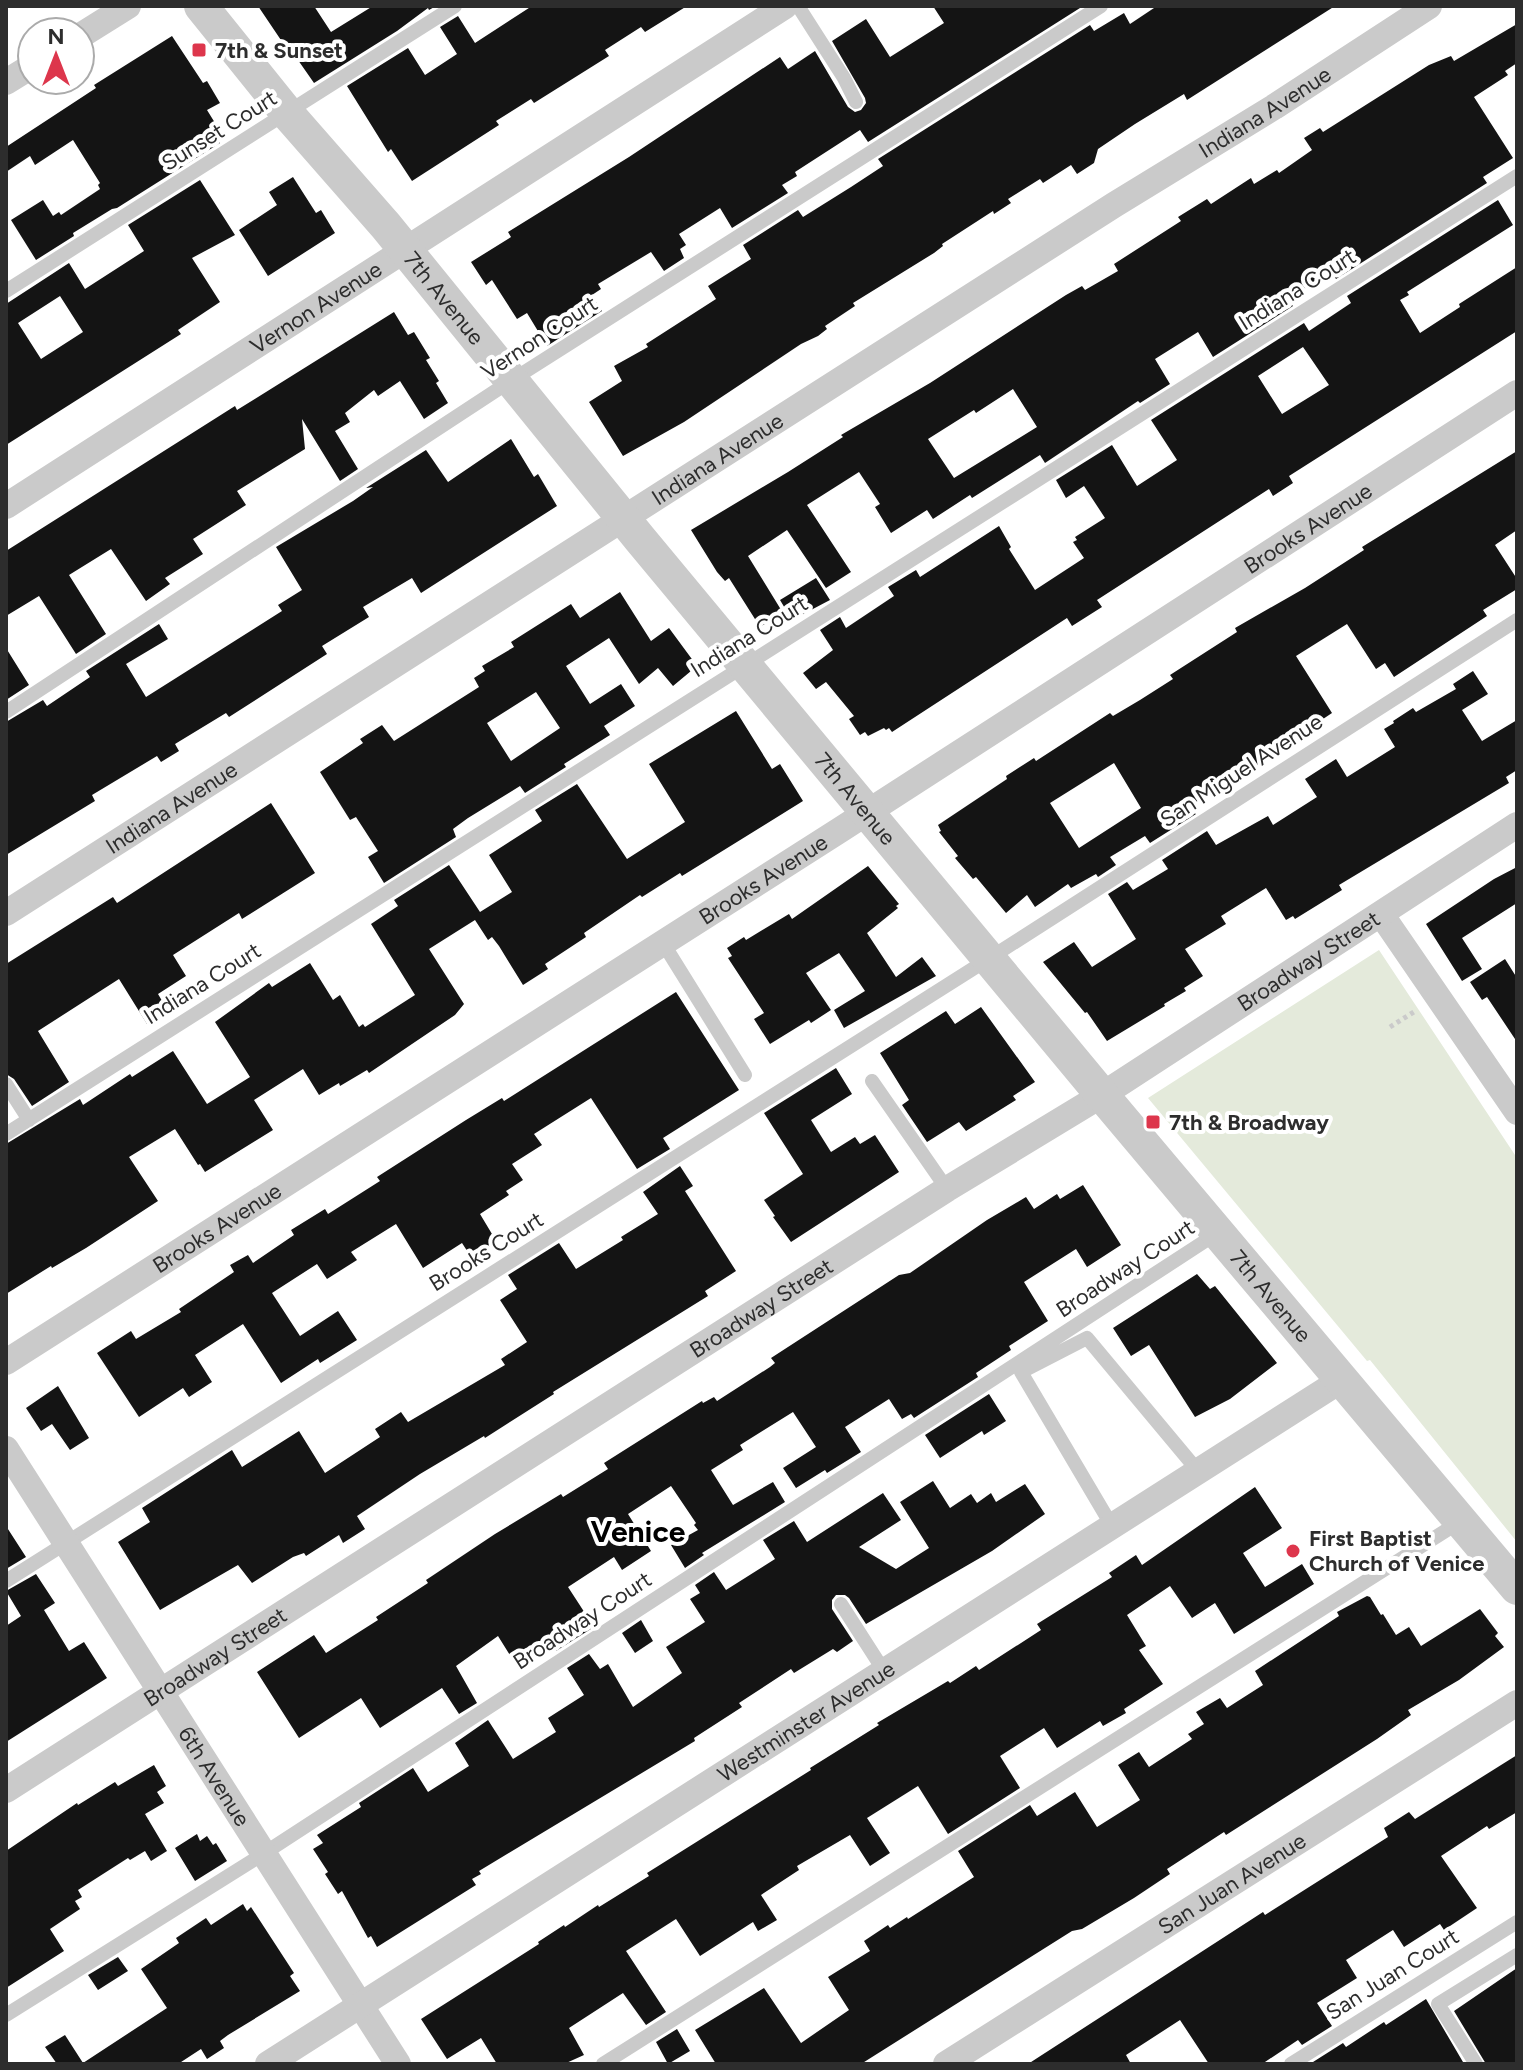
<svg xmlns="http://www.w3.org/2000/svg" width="1523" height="2070" font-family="Figtree,sans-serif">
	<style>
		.green { fill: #e4eadb }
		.building { fill: #141414; fill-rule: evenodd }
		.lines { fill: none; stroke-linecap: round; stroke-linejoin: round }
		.path { stroke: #cacaca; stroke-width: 5; stroke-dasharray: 4 4; stroke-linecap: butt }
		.service { stroke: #cacaca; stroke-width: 14 }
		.minor { stroke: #cacaca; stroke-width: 26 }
		.tertiary { stroke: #cacaca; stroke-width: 34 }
		.poi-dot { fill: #dd364c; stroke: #fff; stroke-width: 3 }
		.labels { text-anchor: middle; stroke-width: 8; stroke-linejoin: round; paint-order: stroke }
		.poi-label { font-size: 22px; font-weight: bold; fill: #2d2d2d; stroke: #fff; text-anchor: start }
		.street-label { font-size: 22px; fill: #2d2d2d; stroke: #fff }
		.district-label { font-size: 30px; font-weight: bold; fill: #000; stroke: #fff }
	</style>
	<rect width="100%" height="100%" fill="#fff"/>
	<!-- green -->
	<path class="green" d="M1379 950 1517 1158V1542L1370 1360 1367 1361 1148 1098Z"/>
	<!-- building -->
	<path class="building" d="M258 6H314L331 32 373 6H436L429 10 428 8 397 31 314 83 291 50 289 52Z
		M532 6H687L645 32 641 27 605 50 609 56 534 103 531 99 496 121 499 125 412 181 391 149 388 152 347 86 408 48 425 75 457 54 440 27 458 16 475 43Z
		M933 6 1080 8 868 142 860 130 795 172 797 176 782 185 788 193 732 228 720 208 679 234 686 245 680 249 684 258 664 271 651 252 598 284 601 289 592 295 602 311 547 346 527 313 517 319 492 280 486 285 471 262 511 237 508 232 629 157 780 57 788 69 815 51 848 107 855 112 861 110 866 103 865 98 832 41 866 19 890 57 944 23Z
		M1157 6H1335L1187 100 1184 94 1135 124 1098 149 1094 163 1077 174 1071 165 1043 183 1040 179 1008 199 1011 203 994 214 993 211 942 244 943 246 934 253 853 303 855 306 825 326 827 329 818 336 801 344 684 422 623 456 589 402 622 381 614 366 648 347 646 344 716 299 708 286 751 259 743 245 798 210 803 217 851 187 883 166 878 159 1090 25 1094 31 1124 13 1130 24Z
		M1517 24V63L1505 71 1508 75 1474 97 1513 158 1483 177 1487 183 1336 279 1331 271 1289 299 1293 306 1213 357 1198 332 1155 359 1170 384 1140 403 1138 401 1045 463 1040 455 972 498 970 495 933 519 927 510 891 533 875 507 880 504 859 472 807 505 851 572 826 588 787 530 748 556 783 613 760 627 729 578 725 581 717 572 691 530 788 472 843 437 841 435 930 383 1066 295 1082 286 1085 290 1118 271 1114 264 1181 221 1178 217 1207 199 1211 204 1251 178 1254 184 1277 170 1279 173 1312 150 1304 138 1320 128 1323 132 1429 65 1451 56 1454 61ZM1013 389 1037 427 954 478 928 439 974 410 976 413Z
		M172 36 203 83 207 81 220 103 207 110 220 131 215 134 220 143 117 208 112 209 73 233 74 236 36 260 11 220 43 200 53 216 59 212 61 215 100 189 98 185 100 183 73 140 35 165 30 156 6 172V147L96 88 94 85Z
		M293 177 316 213 321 210 335 233 268 276 239 230 277 205 269 192Z
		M200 180 235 235 192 258 220 302 178 330 181 334 6 445V304L69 263 85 289 144 251 128 225ZM60 296 83 332 41 359 18 323Z
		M1498 200 1513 225 1407 292 1409 295 1400 300 1420 333 1460 307 1459 304 1517 267V331L1289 476 1293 483 1273 496 1269 489 1097 600 1102 607 1072 626 1067 618 892 732 889 728 886 730 884 728 868 736 865 732 860 735 849 719 854 716 826 682 816 689 803 673 833 650 820 630 840 617 846 628 894 596 888 587 916 570 920 577 999 526 1011 547 1009 549 1035 590 1084 558 1073 542 1077 540 1075 537 1105 518 1084 486 1066 498 1056 480 1112 445 1137 486 1177 460 1151 420 1304 323 1309 331 1351 303 1347 296ZM1303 347 1329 385 1282 414 1258 376Z
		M394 312 408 335 414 332 430 358 426 360 439 381 436 383 448 403 424 419 400 381 378 396 374 390 345 413 350 422 335 431 358 469 340 481 302 419 305 449 237 491 246 505 193 539 203 554 165 578 170 584 146 601 111 549 69 575 106 634 76 654 39 596 6 616V551L235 406 237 410Z
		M511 439 534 477 538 474 557 506 421 593 412 578 363 607 369 617 322 646 327 654 229 717 226 713 175 744 179 751 161 762 157 756 92 795 95 801 6 855V722L43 700 47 706 90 677 86 671 159 624 168 639 126 664 146 697 282 611 278 605 302 590 276 547 353 501 373 487 366 488 426 450 448 482Z
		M1517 451V530L1495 545 1517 579V589L1483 610 1487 616 1394 677 1385 663 1376 669 1347 624 1296 656 1332 713 1296 737 1297 739 1267 760 1191 805 1196 814 1150 843 1145 836 1110 857 1116 865 1098 877 1096 874 1071 888 1068 884 1035 907 1027 895 1006 913 976 877 973 879 955 858 958 856 939 832 941 831 938 825 1007 779 1006 776 1034 758 1036 761 1110 713 1113 716 1140 700 1173 679 1170 675 1237 632 1235 628 1305 588 1364 550 1362 547ZM1114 763 1141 808 1079 848 1050 803Z
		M816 578 830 600 792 620 780 600Z
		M620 592 651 641 669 628 697 666 673 686 658 668 639 684 609 638 566 666 590 704 621 684 635 706 604 726 610 735 564 764 566 767 525 793 520 786 468 818 453 829 456 837 384 883 368 857 378 851 356 817 350 820 320 772 363 743 360 739 382 725 394 741 479 687 474 678 485 671 482 666 514 647 511 642 571 604 580 618ZM536 692 560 728 511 761 487 723Z
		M6 648 29 685 6 700Z
		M1473 671 1488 694 1462 710 1482 741 1517 720V770L1506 777 1509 783 1339 885 1342 890 1295 919 1293 916 1286 920 1266 888 1221 916 1226 924 1185 949 1203 976 1184 988 1186 991 1164 1004 1165 1006 1107 1041 1087 1012 1085 1013 1043 962 1074 942 1092 967 1136 939 1108 894 1127 882 1133 890 1168 869 1162 860 1207 831 1216 845 1268 816 1273 825 1317 797 1305 779 1336 759 1347 777 1395 747 1384 729 1394 723 1393 721 1413 708 1416 712 1456 689 1453 684Z
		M736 711 772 769 780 764 803 801 682 876 680 873 642 897 640 895 584 933 586 937 545 964 548 969 523 985 499 946 492 937 488 940 475 920 429 949 464 1004 455 1015 369 1073 367 1070 340 1086 339 1083 319 1095 303 1069 254 1100 273 1130 205 1172 200 1164 198 1165 175 1129 129 1157 158 1201 86 1248 52 1268 51 1266 6 1294V1144L80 1099 83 1105 130 1074 132 1077 173 1051 207 1104 250 1077 215 1022 269 983 272 987 310 963 333 1000 340 995 359 1027 363 1024 365 1027 415 995 371 924 398 906 394 900 449 865 480 912 512 892 489 855 542 821 535 810 577 784 627 859 685 822 649 764Z
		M271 803 315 873 242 919 239 913 173 955 186 976 158 994 168 1011 147 1024 119 979 38 1031 69 1082 32 1106 14 1079 6 1074V964L113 897 117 903Z
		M868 866 899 904 896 906 898 908 867 933 896 977 922 957 936 976 844 1028 834 1010 865 991 839 953 806 973 831 1010 811 1023 809 1020 770 1044 754 1019 764 1013 728 958 732 956 727 948 744 937 746 940 789 914 792 919Z
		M1517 867V903L1462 938 1482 969 1462 981 1426 924 1494 879Z
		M1505 959 1517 978V1042L1487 997 1482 1000 1470 982Z
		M676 992 739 1090 663 1138 670 1149 637 1169 591 1098 534 1134 542 1145 512 1164 523 1180 506 1191 509 1195 480 1214 498 1244 473 1260 462 1243 423 1268 396 1224 351 1252 357 1260 327 1279 317 1264 272 1293 300 1336 338 1311 357 1340 320 1363 318 1359 281 1383 243 1324 195 1355 212 1382 189 1397 183 1388 139 1417 97 1353 131 1331 136 1339 181 1312 179 1309 234 1272 230 1265 248 1255 253 1263 294 1235 291 1230 325 1209 328 1214 380 1181 377 1177 466 1120 502 1098 504 1101Z
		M981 1007 1035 1082 1013 1096 1016 1100 966 1131 959 1122 927 1142 902 1105 909 1100 880 1053 946 1011 955 1024Z
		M836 1068 852 1094 811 1120 831 1152 855 1137 860 1144 875 1135 899 1172 791 1242 773 1217 775 1216 764 1200 803 1174 764 1113Z
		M680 1166 693 1186 685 1191 736 1271 705 1291 708 1296 553 1392 554 1394 485 1438 484 1436 420 1474 357 1516 365 1529 343 1543 339 1535 306 1556 304 1553 293 1557 252 1583 238 1565 160 1610 118 1542 150 1522 142 1508 232 1450 242 1467 299 1431 325 1473 380 1437 375 1429 401 1412 408 1422 505 1365 501 1359 527 1342 500 1300 517 1289 508 1275 559 1243 576 1269 623 1240 621 1237 658 1214 643 1192Z
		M1083 1185 1121 1245 1087 1267 1076 1249 1024 1282 1048 1321 1009 1346 1011 1350 976 1373 978 1377 914 1418 911 1414 902 1419 889 1399 845 1427 861 1452 827 1473 825 1470 796 1488 783 1468 816 1447 793 1412 740 1445 743 1450 711 1470 733 1505 773 1482 785 1502 702 1553 704 1555 685 1568 671 1545 698 1530 694 1525 696 1523 671 1486 628 1514 651 1551 622 1570 614 1557 568 1587 594 1627 556 1651 551 1643 516 1665 498 1636 456 1666 477 1703 459 1714 442 1688 380 1728 361 1698 299 1738 257 1672 314 1635 326 1653 378 1620 376 1617 428 1583 426 1580 495 1534 561 1494 563 1497 608 1469 604 1463 702 1401 703 1403 714 1397 717 1401 770 1367 775 1363 771 1358 899 1275 910 1273 987 1220 1026 1197 1034 1209 1057 1194 1060 1199Z
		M1197 1274 1210 1289 1215 1286 1277 1363 1230 1399 1195 1417 1149 1345 1131 1356 1113 1328Z
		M58 1386 89 1438 70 1450 52 1424 41 1431 26 1408Z
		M989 1394 1006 1421 984 1435 982 1431 940 1458 925 1435Z
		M933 1481 950 1508 971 1494 977 1503 991 1493 996 1502 1025 1484 1045 1514 992 1551 866 1624 849 1598 845 1595H836L832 1600V1609L853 1641 837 1652 833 1649 794 1673 791 1669 739 1703 742 1707 694 1738 695 1741 479 1871 481 1874 472 1879 476 1885 377 1947 371 1936 368 1938 342 1891 338 1894 325 1874 328 1872 313 1849 323 1843 317 1835 361 1807 359 1803 413 1768 428 1792 469 1766 455 1743 488 1720 513 1759 556 1732 548 1718 584 1695 567 1668 589 1654 600 1669 608 1664 633 1707 682 1673 666 1647 705 1622 690 1599 700 1593 695 1585 714 1572 726 1590 775 1559 763 1540 794 1521 807 1542 883 1493 901 1520 859 1547 896 1569 929 1548 900 1502Z
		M1255 1487 1282 1528 1243 1553 1265 1587 1302 1564 1314 1584 1234 1634 1215 1603 1192 1618 1170 1586 1127 1615 1146 1646 1139 1650 1163 1684 1124 1709 1126 1713 1103 1726 1100 1721 1057 1748 1044 1728 1000 1756 1020 1788 948 1834 918 1786 867 1818 890 1853 870 1866 850 1835 797 1866 799 1870 761 1895 777 1920 758 1931 753 1922 700 1956 676 1919 626 1951 666 2012 646 2025 623 1993 569 2028 584 2055 564 2064H497L481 2038 447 2059 421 2019 539 1944 538 1942 564 1925 565 1927 598 1905 599 1907 649 1876 647 1873 811 1770 810 1768 879 1725 877 1723 948 1681 950 1683 976 1666 979 1670 1041 1630 1037 1624 1112 1577 1109 1573 1136 1555 1142 1565Z
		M6 1526 26 1557 6 1569Z
		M36 1574 55 1603 44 1610 69 1651 84 1642 107 1678 6 1742V1626L21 1616 6 1591Z
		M1367 1596 1370 1597 1381 1615 1383 1614 1396 1635 1409 1627 1421 1646 1480 1609 1498 1633 1495 1636 1504 1647 1459 1680 1408 1710 1411 1715 1377 1739 1226 1835 1224 1832 1167 1869 1170 1874 1134 1898 1082 1929 1072 1931 861 2064H716L695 2030 764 1988 801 2043 849 2010 828 1977 870 1951 864 1941 888 1925 890 1928 907 1917 908 1919 974 1877 958 1851 1030 1805 1037 1816 1075 1792 1097 1827 1140 1800 1118 1765 1139 1752 1149 1767 1192 1739 1188 1734 1204 1724 1196 1712 1220 1698 1227 1708 1263 1685 1255 1671 1339 1616 1337 1612Z
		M641 1620 653 1641 635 1653 622 1633Z
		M1517 1755V1812L1489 1829 1487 1826 1441 1856 1477 1908 1444 1930 1440 1924 1404 1947 1393 1930 1346 1960 1357 1978 1317 2003 1332 2026 1302 2045 1298 2040 1262 2064H1209L1180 2020 1126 2055 1131 2064H1028L1263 1912 1265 1915 1388 1837 1384 1828 1409 1812 1415 1819Z
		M154 1765 166 1786 157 1792 164 1803 145 1814 167 1851 151 1861 145 1851 130 1860 128 1858 78 1890 82 1897 75 1901 80 1909 50 1929 64 1951 6 1988V1851L77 1803 78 1805 115 1782 118 1786Z
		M197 1834 200 1841 207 1836 213 1845 216 1843 227 1861 195 1881 175 1848Z
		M243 1904 247 1911 251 1907 294 1973 290 1976 300 1991 228 2035 220 2041 224 2048 207 2059 201 2049 178 2064H57L45 2047 65 2035 83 2063 167 2008 141 1969 179 1943 176 1938 206 1918 211 1925Z
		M118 1957 128 1971 98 1990 88 1975Z
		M1517 1968V2064H1486L1454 2011Z
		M1426 1999 1463 2062 1459 2064H1315L1313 2062 1343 2043 1346 2047 1384 2022 1386 2025Z
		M677 2029 690 2051 668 2064 656 2042Z"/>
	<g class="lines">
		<!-- path -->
		<path class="path" d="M1390 1027 1417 1010"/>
		<!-- service -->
		<path class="service" d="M798 6 844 78 856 102
			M6 291 455 6
			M6 712 512 380 1101 6
			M663 943 745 1075
			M872 1081 947 1189
			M6 1084 29 1120
			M6 1134 1517 176
			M1112 1526 1021 1372 1087 1338 1198 1471
			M6 1581 990 958 1517 620
			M841 1604 884 1671
			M6 2015 263 1854 1219 1232
			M603 2064 1461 1521
			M1291 2064 1517 1922
			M1476 2064 1438 2004 1517 1955"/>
		<!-- minor -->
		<g class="minor">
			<path d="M80 36 128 6"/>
			<path d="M6 82 32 66"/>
			<path id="s1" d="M6 506 785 6"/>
			<path id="s2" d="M6 913 1114 205 1274 107 1429 6"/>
			<path d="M1381 914 1517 1112"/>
			<path id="s3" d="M6 1362 840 830 1517 393"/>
			<path id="s4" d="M6 1449 398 2064"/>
			<path id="s5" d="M6 1790 947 1189 1102 1095 1517 825"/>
			<path id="s6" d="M268 2064 1343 1379"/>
			<path id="s7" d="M946 2064 1517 1703"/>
		</g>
		<!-- tertiary -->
		<path class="tertiary" id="s8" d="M201 6 287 113 386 226 640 539 1102 1095 1517 1588"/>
	</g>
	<!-- markers -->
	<g class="poi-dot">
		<rect x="191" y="42" width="16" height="16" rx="4"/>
		<rect x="1145" y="1114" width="16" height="16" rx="4"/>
		<circle cx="1293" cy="1551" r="8"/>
	</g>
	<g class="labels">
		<!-- poi labels -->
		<g class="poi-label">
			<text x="215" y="58">7th &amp; Sunset</text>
			<text x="1169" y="1130">7th &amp; Broadway</text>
			<text x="1309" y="1546">First Baptist<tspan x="1309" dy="25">Church of Venice</tspan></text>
		</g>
		<!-- street labels -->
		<g class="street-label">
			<text dy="8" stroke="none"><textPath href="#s2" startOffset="1492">Indiana Avenue</textPath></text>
			<text transform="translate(219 130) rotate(-32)" y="8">Sunset Court</text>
			<text transform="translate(1297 289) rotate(-32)" y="8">Indiana Court</text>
			<text dy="8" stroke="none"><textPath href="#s8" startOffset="380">7th Avenue</textPath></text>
			<text dy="8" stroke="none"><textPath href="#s1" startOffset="368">Vernon Avenue</textPath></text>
			<text transform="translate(539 337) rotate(-33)" y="8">Vernon Court</text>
			<text dy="8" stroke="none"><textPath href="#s2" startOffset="844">Indiana Avenue</textPath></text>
			<text dy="8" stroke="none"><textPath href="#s3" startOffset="1546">Brooks Avenue</textPath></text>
			<text transform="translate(749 636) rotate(-32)" y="8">Indiana Court</text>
			<text transform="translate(1241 770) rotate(-33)" y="8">San Miguel Avenue</text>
			<text dy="8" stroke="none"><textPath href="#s8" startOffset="1028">7th Avenue</textPath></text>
			<text dy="8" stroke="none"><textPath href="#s2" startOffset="196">Indiana Avenue</textPath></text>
			<text dy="8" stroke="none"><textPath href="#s3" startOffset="898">Brooks Avenue</textPath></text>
			<text dy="8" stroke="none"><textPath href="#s5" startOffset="1544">Broadway Street</textPath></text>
			<text transform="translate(202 983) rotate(-32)" y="8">Indiana Court</text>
			<text dy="8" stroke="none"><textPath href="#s3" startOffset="250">Brooks Avenue</textPath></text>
			<text transform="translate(486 1251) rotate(-32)" y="8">Brooks Court</text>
			<text transform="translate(1125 1268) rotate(-33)" y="8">Broadway Court</text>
			<text dy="8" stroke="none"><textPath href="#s8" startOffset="1676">7th Avenue</textPath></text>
			<text dy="8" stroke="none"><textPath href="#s5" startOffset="896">Broadway Street</textPath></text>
			<text transform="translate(582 1620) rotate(-33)" y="8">Broadway Court</text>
			<text dy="8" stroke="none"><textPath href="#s5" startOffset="248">Broadway Street</textPath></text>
			<text dy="8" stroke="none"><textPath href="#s6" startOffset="638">Westminster Avenue</textPath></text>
			<text dy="8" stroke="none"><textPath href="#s4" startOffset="388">6th Avenue</textPath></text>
			<text dy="8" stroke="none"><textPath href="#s7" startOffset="338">San Juan Avenue</textPath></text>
			<text transform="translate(1392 1974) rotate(-32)" y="8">San Juan Court</text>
		</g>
		<!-- district labels -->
		<g class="district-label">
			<text x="638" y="1542">Venice</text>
		</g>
	</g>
	<!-- border -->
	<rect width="1523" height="2070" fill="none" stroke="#2d2d2d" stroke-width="16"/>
	<!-- north arrow -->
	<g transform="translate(56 56)"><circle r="38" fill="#ffffff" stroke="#ababab" stroke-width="2"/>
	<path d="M0-6L14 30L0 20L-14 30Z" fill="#dd364c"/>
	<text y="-12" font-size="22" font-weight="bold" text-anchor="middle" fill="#2d2d2d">N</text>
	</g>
</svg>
